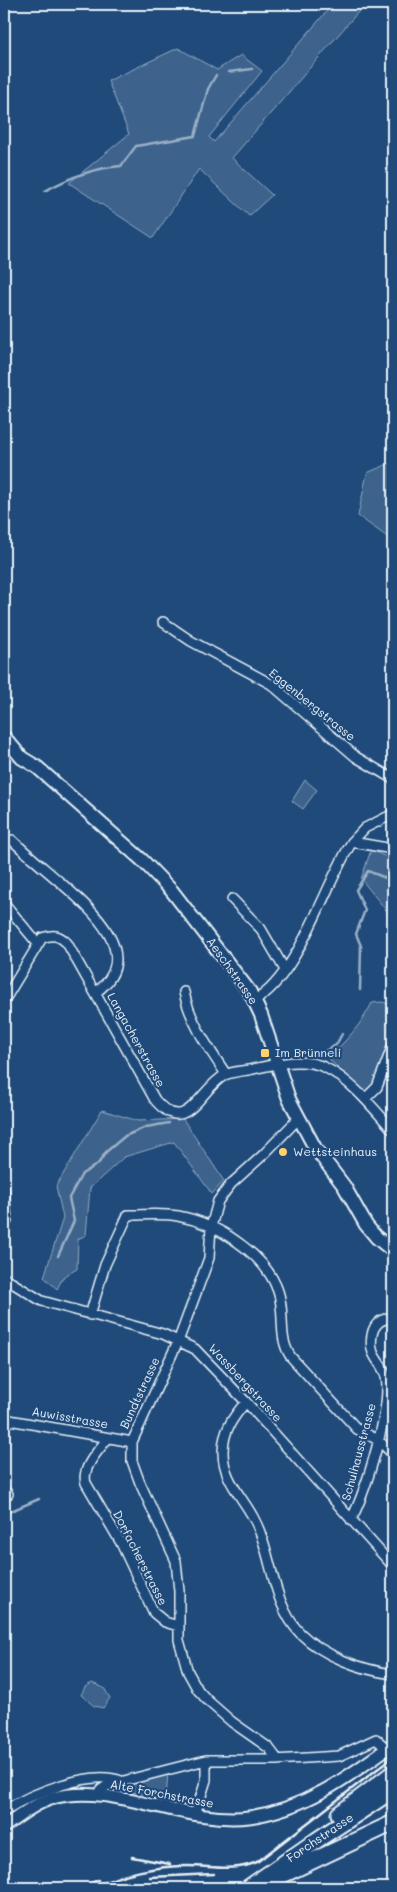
<svg xmlns="http://www.w3.org/2000/svg" width="397" height="1892" font-family="Mali,sans-serif">
	<style>
		.green { fill: #3c628c; stroke: #92aac2 }
		.lines { fill: none; stroke-linecap: round; stroke-linejoin: round }
		.stream { stroke: #9ab0c7; stroke-width: 2.5 }
		.minor-casing { stroke: #e8f1f8; stroke-width: 12 }
		.tertiary-casing { stroke: #e8f1f8; stroke-width: 15 }
		.secondary-casing { stroke: #e8f1f8; stroke-width: 16 }
		.trunk-casing { stroke: #e8f1f8; stroke-width: 19 }
		.minor { stroke: #1f4a7a; stroke-width: 9 }
		.tertiary { stroke: #1f4a7a; stroke-width: 11 }
		.secondary { stroke: #1f4a7a; stroke-width: 12 }
		.trunk { stroke: #1f4a7a; stroke-width: 15 }
		.rail { stroke: #e8f1f8; stroke-width: 2.5 }
		.poi-dot { fill: #ffd166; stroke: #1f4a7a; stroke-width: 2 }
		.labels { text-anchor: middle; stroke-width: 4.5; stroke-linejoin: round; paint-order: stroke }
		.street-label { font-size: 12px; fill: #e8f1f8; stroke: #1f4a7a }
		.poi-label { font-size: 12px; fill: #e8f1f8; stroke: #1f4a7a; text-anchor: start }
	</style>
	<rect width="100%" height="100%" fill="#1f4a7a"/>
	<filter id="ink" filterUnits="userSpaceOnUse"><feTurbulence type="fractalNoise" baseFrequency=".02" numOctaves="2"/><feDisplacementMap in="SourceGraphic" scale="10" xChannelSelector="R" yChannelSelector="G"/><feConvolveMatrix kernelMatrix="1 2 1 2 8 2 1 2 1" color-interpolation-filters="sRGB"/></filter>
	<g filter="url(#ink)">
		<!-- green -->
		<path class="green" d="M333 4H365L232 158 272 195 249 216 199 169 153 238 69 183 129 134 108 81 178 48 217 70 241 55 262 71 209 137 214 142Z
			M393 462V541L358 516 367 473Z
			M305 780 317 790 303 809 292 801Z
			M371 850 393 860V919L361 879Z
			M382 1002 393 1005 392 1044 377 1084 365 1095 328 1058C346 1041 361 1025 372 1003Z
			M102 1110 138 1121 183 1119 224 1181 212 1194 174 1142 124 1157 90 1188 86 1235 78 1239 77 1269 64 1276 57 1289 44 1277 63 1218 56 1186Z
			M92 1683 104 1688 110 1698 103 1708 94 1706 81 1695 85 1687Z
			M168 1773 166 1798 125 1791V1784Z"/>
		<g class="lines">
			<!-- stream -->
			<path class="stream" d="M229 72 252 69
				M45 191C68 178 94 168 121 166L136 146 195 136 208 89 216 75
				M360 990 361 946 356 934 365 910 356 890 368 871 393 881
				M323 1052 336 1045 342 1034
				M58 1256 74 1221 69 1198 82 1174 98 1164 106 1152 125 1136 146 1127 169 1123
				M4 1514 39 1499"/>
			<!-- minor casing -->
			<g class="minor-casing">
				<path id="minor" d="M163 622 191 641 271 684 356 757 393 779
					M12 840C28 855 45 869 61 883 91 909 146 956 95 993
					M352 842 393 849
					M232 899 261 929 285 970
					M4 903 38 944
					M184 992C190 1022 209 1049 226 1074
					M255 1000C298 977 325 884 352 842L365 828 393 814
					M4 1001 42 938C53 934 59 935 67 943L155 1100C187 1138 199 1089 225 1075 231 1072 241 1071 248 1070 272 1065 302 1056 326 1068 352 1081 374 1109 393 1130
					M365 1099 377 1087 393 1045
					M4 1146V1164
					M4 1188 7 1221
					M4 1278 42 1301 163 1334 195 1349 246 1402 393 1566
					M90 1315 105 1265 128 1215C144 1215 162 1213 178 1216 216 1223 265 1253 278 1291 286 1314 277 1337 291 1357L357 1429 378 1440 393 1454
					M246 1402C233 1417 223 1431 223 1452 223 1479 241 1495 253 1517 273 1553 271 1603 300 1633 323 1656 362 1670 393 1674
					M4 1419 132 1442
					M108 1438C99 1450 81 1468 86 1483L121 1543 154 1613 165 1622 178 1626
					M4 1490 8 1494
					M351 1520C366 1491 392 1407 386 1377 382 1360 368 1358 372 1335 374 1323 382 1318 393 1318
					M278 1760 269 1748 232 1722 208 1701 198 1690 188 1672 179 1640V1591L176 1561 140 1483 132 1461V1442L179 1339 209 1258 211 1227 218 1201 231 1184 263 1155 299 1118
					M103 1796 101 1790 108 1785 206 1760H274L339 1756 376 1739 387 1749
					M4 1811C30 1794 91 1769 121 1781
					M195 1815 206 1780V1760"/>
			</g>
			<!-- tertiary casing -->
			<g class="tertiary-casing">
				<path id="tertiary" d="M4 1827C20 1815 37 1802 57 1797 113 1783 187 1825 249 1817 306 1809 348 1777 393 1744"/>
			</g>
			<!-- secondary casing -->
			<g class="secondary-casing">
				<path id="secondary" d="M4 737 22 758 37 767 73 799 142 860 172 891 250 992 261 1015 289 1099 315 1148 344 1186 366 1225 376 1237 393 1251"/>
			</g>
			<!-- trunk casing -->
			<g class="trunk-casing">
				<path id="trunk" d="M339 1814 393 1773
					M272 1880 393 1823
					M248 1888 317 1840 393 1790"/>
			</g>
			<!-- minor -->
			<use href="#minor" class="minor"/>
			<!-- tertiary -->
			<use href="#tertiary" class="tertiary"/>
			<!-- secondary -->
			<use href="#secondary" class="secondary"/>
			<!-- trunk -->
			<use href="#trunk" class="trunk"/>
			<!-- rail -->
			<path class="rail" d="M132 1857 170 1864
				M150 1877 214 1874
				M81 1888 98 1880
				M93 1888C120 1873 158 1866 188 1866 212 1866 234 1872 257 1862L393 1757"/>
		</g>
	</g>
	<!-- markers -->
	<g class="poi-dot">
		<rect x="260" y="1048" width="10" height="10" rx="2.5"/>
		<circle cx="283" cy="1152" r="5"/>
	</g>
	<g class="labels">
		<!-- street labels -->
		<g class="street-label">
			<text transform="translate(312 705) rotate(39)" y="4">Eggenbergstrasse</text>
			<text transform="translate(232 971) rotate(55)" y="4">Aeschstrasse</text>
			<text transform="translate(136 1040) rotate(61)" y="4">Langacherstrasse</text>
			<text transform="translate(245 1383) rotate(47)" y="4">Wassbergstrasse</text>
			<text transform="translate(140 1393) rotate(-65)" y="4">Bundtstrasse</text>
			<text transform="translate(70 1418) rotate(10)" y="4">Auwisstrasse</text>
			<text transform="translate(359 1452) rotate(-75)" y="4">Schulhausstrasse</text>
			<text transform="translate(140 1558) rotate(63)" y="4">Dorfacherstrasse</text>
			<text transform="translate(162 1794) rotate(11)" y="4">Alte Forchstrasse</text>
			<text transform="translate(320 1838) rotate(-34)" y="4">Forchstrasse</text>
		</g>
		<!-- poi labels -->
		<g class="poi-label">
			<text x="275" y="1057">Im Brünneli</text>
			<text x="293" y="1156">Wettsteinhaus</text>
		</g>
	</g>
	<!-- margin -->
	<rect width="397" height="1892" fill="none" stroke="#1f4a7a" stroke-width="20"/>
	<rect x="10" y="10" width="377" height="1872" fill="none" stroke="#e8f1f8" stroke-width="2" filter="url(#ink)"/>
</svg>
